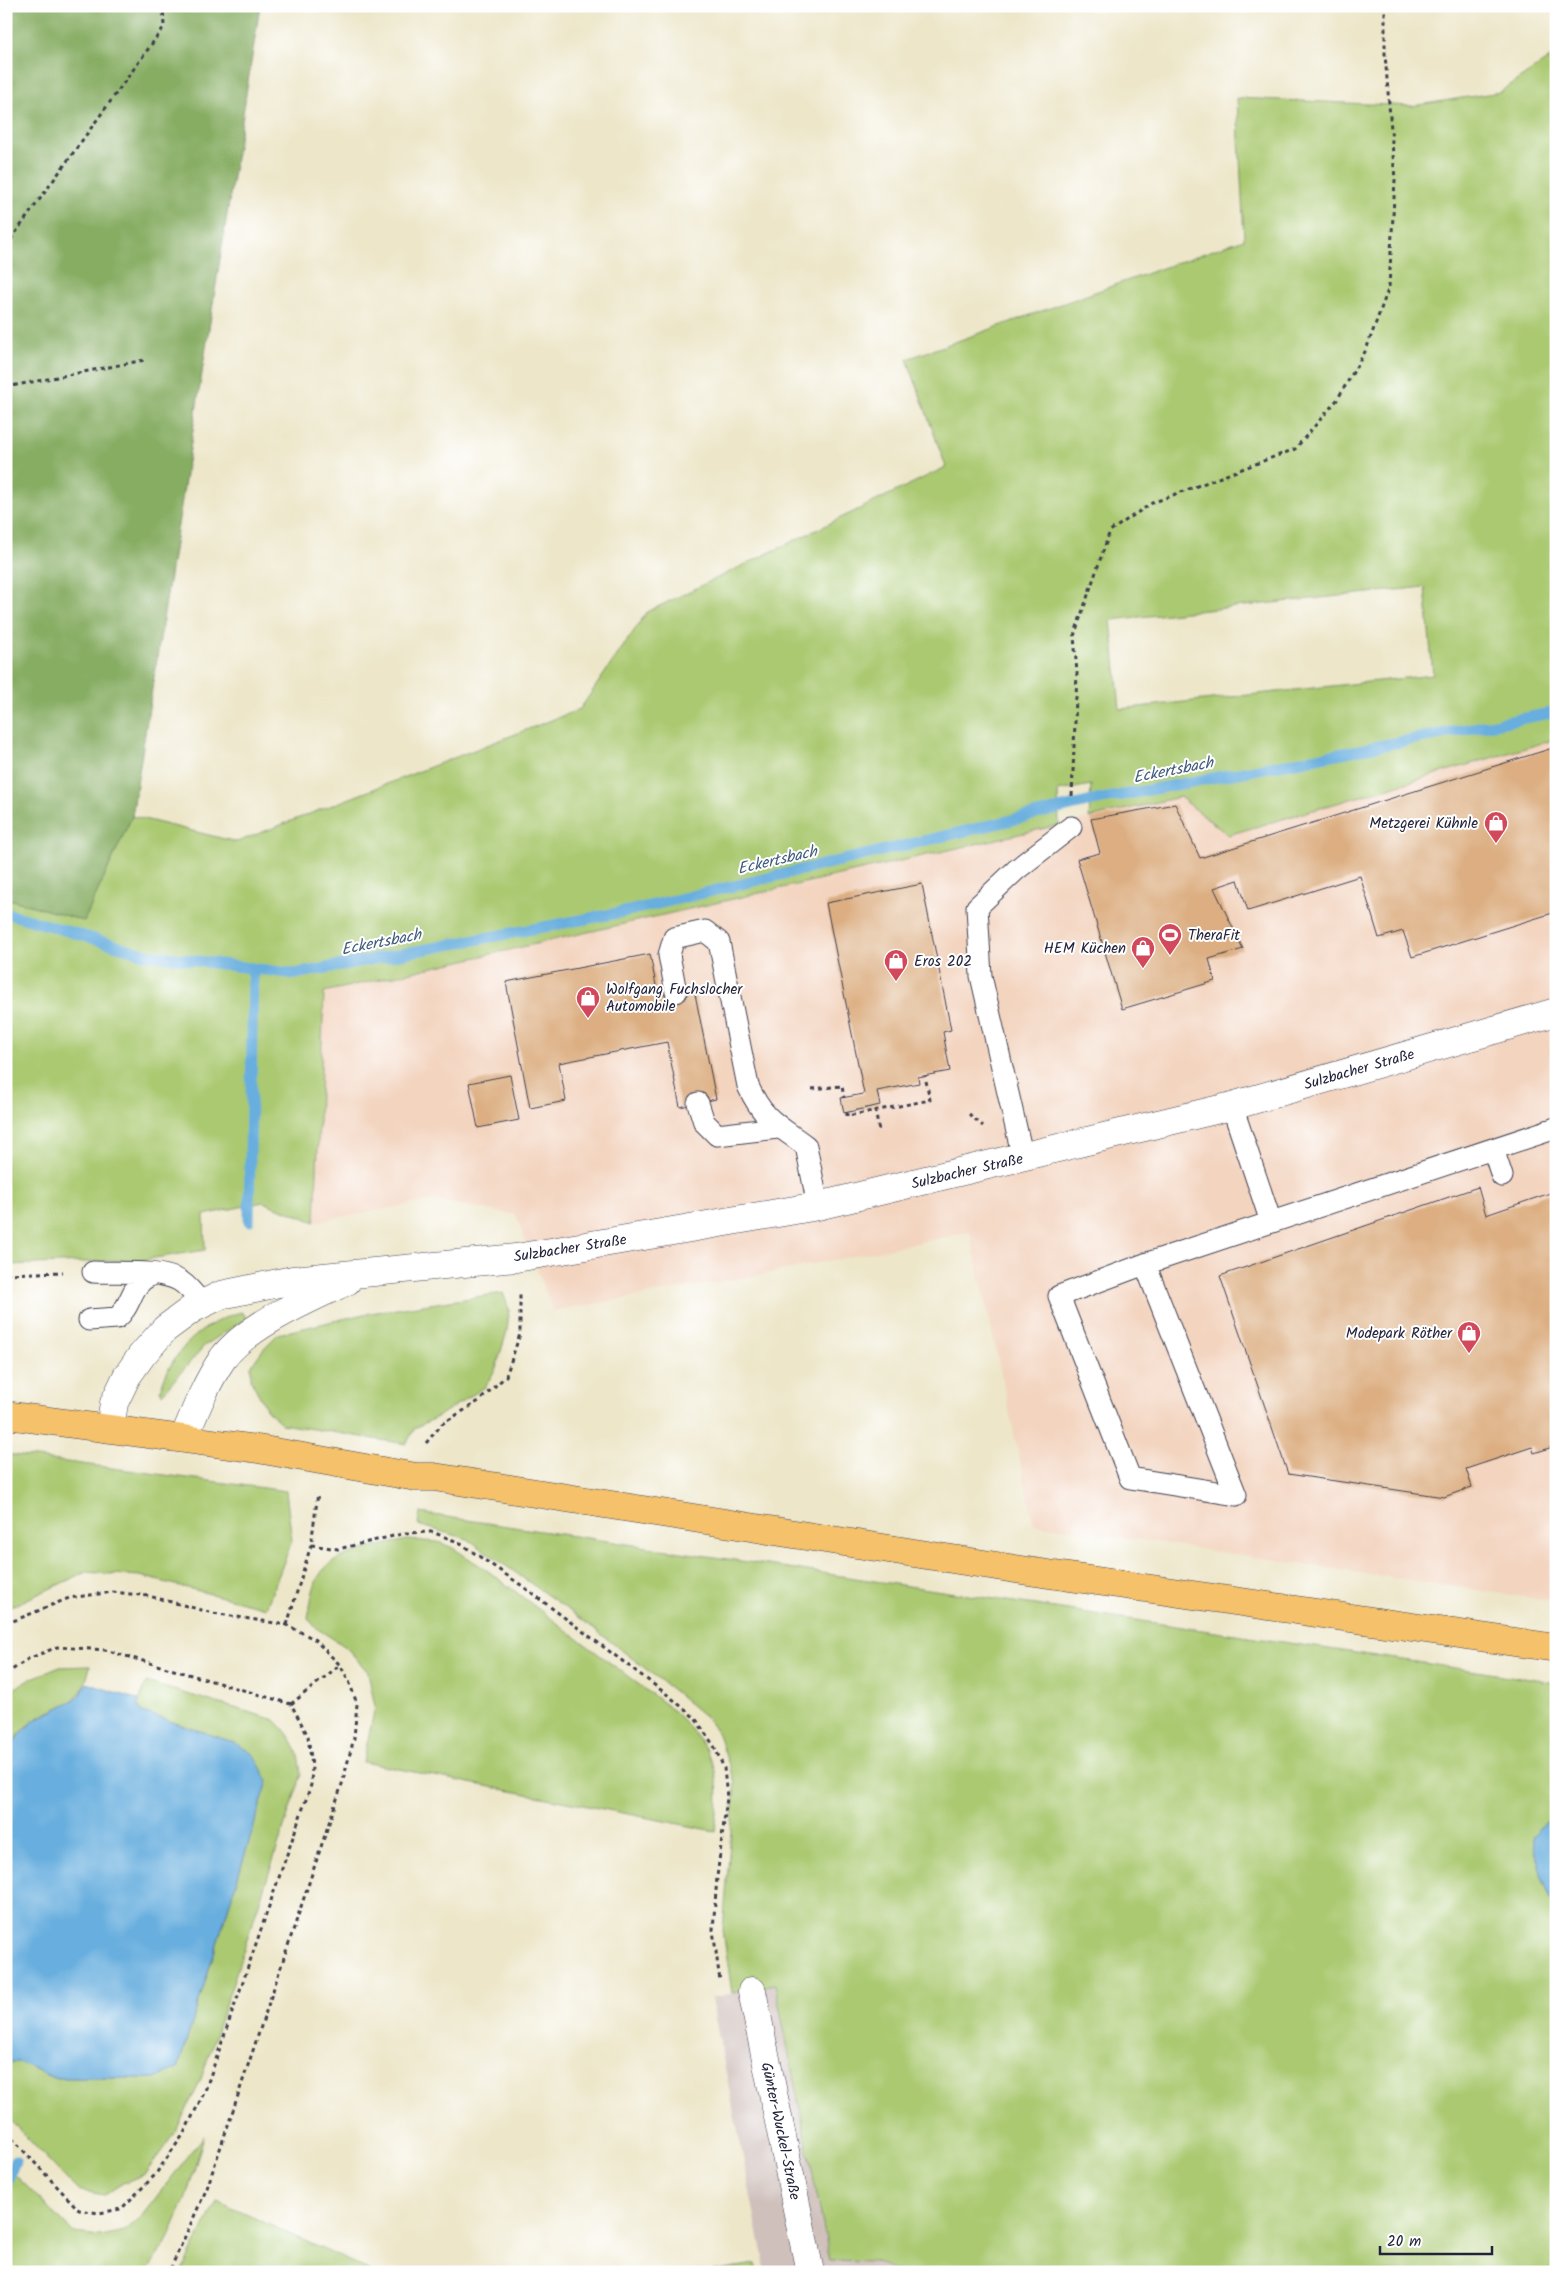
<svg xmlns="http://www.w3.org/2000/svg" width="1562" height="2278" font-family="Kalam,sans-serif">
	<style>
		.built { fill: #f3d4bf }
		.industrial { fill: #cfc0bb }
		.green { fill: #aac971; stroke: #667656; fill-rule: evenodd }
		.forest { fill: #87ad63; stroke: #54684f }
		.water { fill: #68aede; stroke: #45688c }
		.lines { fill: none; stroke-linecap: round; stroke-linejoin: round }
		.stream { stroke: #68aede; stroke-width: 11 }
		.building { fill: #dcae81 }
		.service-casing { stroke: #403f50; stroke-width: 23 }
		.minor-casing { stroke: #403f50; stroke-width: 29 }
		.tertiary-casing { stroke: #403f50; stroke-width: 29 }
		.primary-casing { stroke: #403f50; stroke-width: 29 }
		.path { stroke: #403f50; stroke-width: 3; stroke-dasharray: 4 4; stroke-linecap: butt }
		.service { stroke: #fff; stroke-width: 21 }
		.minor { stroke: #fff; stroke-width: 28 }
		.tertiary { stroke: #fff; stroke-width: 28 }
		.primary { stroke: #f5c16b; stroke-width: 28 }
		.labels { text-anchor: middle; stroke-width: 4; stroke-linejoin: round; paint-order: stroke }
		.poi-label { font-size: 15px; fill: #22223b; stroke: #fff; text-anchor: end }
		.street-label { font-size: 15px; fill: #22223b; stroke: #fff }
		.water-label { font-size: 16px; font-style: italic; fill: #3e5a7c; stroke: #fff }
	</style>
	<rect width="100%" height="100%" fill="#fff"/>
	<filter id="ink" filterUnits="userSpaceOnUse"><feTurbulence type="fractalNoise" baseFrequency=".02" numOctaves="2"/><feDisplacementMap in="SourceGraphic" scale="10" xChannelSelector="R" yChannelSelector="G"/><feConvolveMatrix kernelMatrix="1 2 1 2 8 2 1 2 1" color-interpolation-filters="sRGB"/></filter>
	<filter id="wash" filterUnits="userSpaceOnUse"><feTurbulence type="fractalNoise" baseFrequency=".0096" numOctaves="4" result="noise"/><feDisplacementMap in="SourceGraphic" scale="20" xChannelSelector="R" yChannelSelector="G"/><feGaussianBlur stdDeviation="1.12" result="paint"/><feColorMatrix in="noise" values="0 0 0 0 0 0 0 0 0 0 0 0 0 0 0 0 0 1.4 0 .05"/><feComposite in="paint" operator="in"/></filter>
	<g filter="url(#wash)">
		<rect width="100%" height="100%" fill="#ede6c9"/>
		<!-- built -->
		<path class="built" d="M1556 739V1602L1034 1524 970 1232 765 1274 553 1311 516 1215 434 1200 315 1222 323 993 1180 797 1228 835Z"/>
		<!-- industrial -->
		<path class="industrial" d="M775 1984 830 2260 874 2261 899 2272H766L711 1998Z"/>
		<!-- green -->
		<path class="green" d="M1556 54V739L1228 835 1180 797 1089 818 1091 785 1058 791 1059 825 324 992 315 1222 263 1202 204 1215 205 1250 142 1260 6 1265V898L84 921 132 816 237 842 580 709 647 612 946 467 907 359 1244 239 1237 98 1412 106 1500 92ZM1425 587 1433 675 1120 709 1111 620Z
			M503 1293 509 1309 507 1331 496 1368 485 1387 437 1417 415 1428 406 1444 282 1424 267 1410 251 1380V1366L264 1348 278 1334 364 1314Z
			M241 1312 245 1315V1319L204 1346 162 1394 160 1391C171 1351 202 1323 241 1312Z
			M6 1454 286 1491 292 1541 266 1608 140 1576 86 1572 6 1609Z
			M420 1513 1556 1683V1821L1546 1820 1532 1837 1542 1877 1556 1910V2272H899L874 2261 830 2260 775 1984 732 1993 723 1930 735 1782 718 1734 708 1719 673 1690 584 1621 468 1539 418 1525Z
			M407 1540 438 1542 453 1548 488 1571 674 1711C715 1753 723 1772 715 1831L363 1762 375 1707 368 1672 346 1647 316 1628 308 1618C311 1603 312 1585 321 1573 336 1551 382 1546 407 1540Z
			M90 1666C81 1710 65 1700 33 1721 23 1728 15 1741 6 1750V1695L9 1692 32 1678 60 1667Z
			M146 1682 275 1720C294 1739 299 1750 301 1776L201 2079 176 2131 145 2174 123 2183 104 2195 77 2190 6 2116V2062H20L54 2078H156L178 2068 268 1781 236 1743 142 1712 138 1705Z
			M204 2136 186 2198 165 2245 146 2272H6V2166L74 2233 100 2236 125 2231 140 2218Z
			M217 2201 373 2272H181Z
			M755 2264 757 2272H705Z"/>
		<!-- forest -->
		<path class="forest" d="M6 6H260L132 816 84 921 6 898Z"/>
		<!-- water -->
		<path class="water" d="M87 1683 139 1700 138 1705 142 1712 236 1743 254 1755 268 1781 178 2068 156 2078H54L20 2062H6V1750L32 1722 79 1697Z
			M1546 1820 1556 1821V1910L1542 1877 1532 1837Z"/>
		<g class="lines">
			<!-- stream -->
			<path class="stream" d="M6 913 145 954 295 974 628 911 1092 801 1556 712
				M249 1221 253 968
				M6 2184 15 2161"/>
		</g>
		<g id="blocks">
			<!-- building -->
			<path class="building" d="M1556 747V912L1412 957 1403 931 1379 938 1360 876 1248 911 1238 880 1214 888 1243 949 1209 959 1215 981 1122 1009 1077 859 1100 853 1091 819 1175 804 1200 858Z
				M922 884 951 1030 943 1032 950 1071 918 1077 919 1083 877 1091 880 1105 844 1113 841 1098 864 1094 826 903Z
				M650 954 658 996 694 989 716 1099 680 1107 667 1042 559 1063 566 1101 530 1108 506 982Z
				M510 1075 519 1120 478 1128 469 1083Z
				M1478 1187 1486 1215 1556 1191V1446L1534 1453 1532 1447 1466 1469 1472 1487 1444 1497 1288 1474 1220 1276Z"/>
		</g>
	</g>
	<g filter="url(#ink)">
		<use href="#blocks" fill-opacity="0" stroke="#403f50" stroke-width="1"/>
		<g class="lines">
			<!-- service casing -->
			<g class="service-casing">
				<path id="service" d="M676 992 669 955 674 938 705 931 719 942 748 1086C764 1121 777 1124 806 1146L818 1206
					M698 1103 704 1122 717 1135 778 1128
					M1232 1106 1270 1219
					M1493 1149 1502 1176
					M1023 1158 981 976 977 907 1016 870 1071 827
					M1145 1264 1059 1296 1130 1478 1236 1495
					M93 1272C117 1273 160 1269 180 1281 189 1287 196 1296 202 1304
					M89 1320 117 1318C133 1305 129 1285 151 1275
					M1236 1495 1145 1264 1556 1128"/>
			</g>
			<!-- minor casing -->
			<g class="minor-casing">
				<path id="minor" d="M752 1991 810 2272"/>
			</g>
			<!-- tertiary casing -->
			<g class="tertiary-casing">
				<path id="tertiary" d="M110 1428 114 1403 127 1376 142 1355 165 1329 192 1309 221 1295 293 1280 516 1258 818 1206 1232 1106 1556 1012
					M184 1438C195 1411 206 1383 223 1358 248 1325 309 1299 347 1281"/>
			</g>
			<!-- primary casing -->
			<g class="primary-casing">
				<path id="primary" d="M6 1415 258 1449 416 1477H434L1028 1571 1556 1648"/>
			</g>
			<!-- path -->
			<path class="path" d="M6 246 164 27 163 6
				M6 387 145 360
				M1072 796 1077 673 1074 636 1110 531 1152 503 1295 449 1337 400 1366 350 1389 287 1395 180 1385 54V6
				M812 1089 842 1086 844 1098
				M875 1110 879 1131
				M847 1112V1116L930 1100 925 1076
				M969 1114 983 1126
				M6 1274 63 1272
				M426 1443 442 1424 479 1401 506 1376 520 1334V1292
				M311 1545 338 1549 406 1533 432 1532 458 1542 521 1585 669 1696 695 1718 714 1746 724 1768 727 1798 717 1877 713 1930 720 1981
				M6 1624 69 1598 113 1592 149 1596 213 1613 287 1625 314 1639 340 1665 349 1681 357 1704 354 1738 342 1784 207 2188 169 2272
				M287 1625 311 1545 318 1493
				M6 1674 28 1659 57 1647 105 1650 291 1704 308 1736 312 1766 311 1785 205 2091 183 2135 155 2175 121 2209 99 2213 79 2210 6 2132
				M291 1704 340 1665"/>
			<!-- service -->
			<use href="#service" class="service"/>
			<!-- minor -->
			<use href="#minor" class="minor"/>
			<!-- tertiary -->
			<use href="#tertiary" class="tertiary"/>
			<!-- primary -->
			<use href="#primary" class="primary"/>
		</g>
	</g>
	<!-- icons -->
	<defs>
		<g id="shop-pin" transform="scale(1.25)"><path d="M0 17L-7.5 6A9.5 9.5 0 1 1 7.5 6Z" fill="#d1495b" stroke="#fff"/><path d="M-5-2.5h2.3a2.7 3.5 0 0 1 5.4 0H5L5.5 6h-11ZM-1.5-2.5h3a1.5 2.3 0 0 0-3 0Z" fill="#fff"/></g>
		<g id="stadium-pin" transform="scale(1.25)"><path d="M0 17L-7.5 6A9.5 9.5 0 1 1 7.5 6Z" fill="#d1495b" stroke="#fff"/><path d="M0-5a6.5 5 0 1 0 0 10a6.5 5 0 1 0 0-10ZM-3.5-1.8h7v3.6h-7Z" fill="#fff"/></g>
	</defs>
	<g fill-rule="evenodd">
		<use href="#shop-pin" x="1496" y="823"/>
		<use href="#stadium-pin" x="1170" y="935"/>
		<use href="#shop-pin" x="1143" y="948"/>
		<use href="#shop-pin" x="896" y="961"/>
		<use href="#shop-pin" x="588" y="998"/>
		<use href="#shop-pin" x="1469" y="1333"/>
	</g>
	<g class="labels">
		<!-- poi labels -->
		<g class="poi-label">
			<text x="1478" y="828">Metzgerei Kühnle</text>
			<text x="1188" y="940" text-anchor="start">TheraFit</text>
			<text x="1126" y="953">HEM Küchen</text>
			<text x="914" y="966" text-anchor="start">Eros 202</text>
			<text x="606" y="994" text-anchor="start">Wolfgang Fuchslocher<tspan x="606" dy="17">Automobile</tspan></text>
			<text x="1452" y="1338">Modepark Röther</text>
		</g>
		<!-- street labels -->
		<g class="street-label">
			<text transform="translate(1359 1069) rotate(-16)" y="5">Sulzbacher Straße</text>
			<text transform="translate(967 1171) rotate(-13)" y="5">Sulzbacher Straße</text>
			<text transform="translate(570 1248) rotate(-9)" y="5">Sulzbacher Straße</text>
			<text transform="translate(781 2131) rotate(78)" y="5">Günter-Wuckel-Straße</text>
		</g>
		<!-- water labels -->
		<g class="water-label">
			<text transform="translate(1173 769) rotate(-11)" y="6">Eckertsbach</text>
			<text transform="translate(777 859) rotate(-13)" y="6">Eckertsbach</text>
			<text transform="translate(381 941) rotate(-11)" y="6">Eckertsbach</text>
		</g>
	</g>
	<!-- margin -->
	<rect width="1562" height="2278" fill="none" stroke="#fff" stroke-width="25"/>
	<!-- scale -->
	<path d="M1380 2246v8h112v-8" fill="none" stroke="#22223b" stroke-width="2.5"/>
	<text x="1387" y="2246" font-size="15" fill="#22223b" stroke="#ffffff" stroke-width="4" paint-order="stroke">20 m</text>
</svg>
